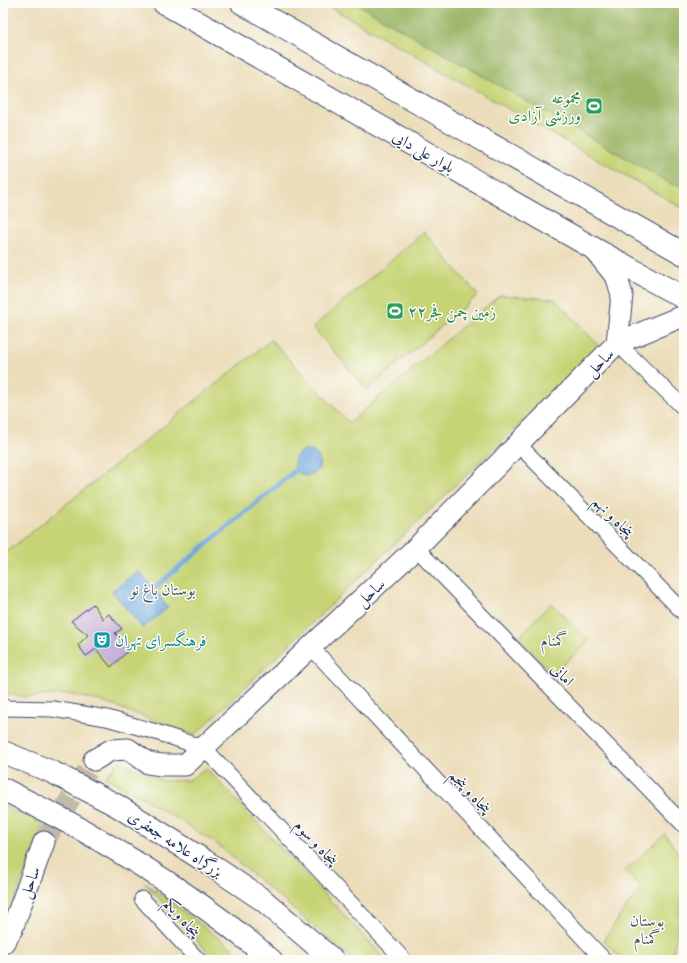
<svg xmlns="http://www.w3.org/2000/svg" width="687" height="963" font-family="'Gentium Book Plus',Amiri,serif">
	<style>
		.green { fill: #c7d476; stroke: #71826a }
		.forest { fill: #9db667; stroke: #5c7262 }
		.water { fill: #6fa7de; stroke: #456b9e }
		.lines { fill: none; stroke-linecap: round; stroke-linejoin: round }
		.stream { stroke: #6fa7de; stroke-width: 5 }
		.building { fill: #c5abd5 }
		.secondary-tunnel { stroke: #c2baa8; stroke-width: 21; stroke-dasharray: 21 10; stroke-linecap: butt }
		.minor-casing { stroke: #3a496c; stroke-width: 17 }
		.secondary-casing { stroke: #3a496c; stroke-width: 23 }
		.primary-casing { stroke: #3a496c; stroke-width: 24 }
		.trunk-casing { stroke: #3a496c; stroke-width: 24 }
		.minor { stroke: #fff; stroke-width: 15 }
		.secondary { stroke: #fff; stroke-width: 21 }
		.primary { stroke: #fff; stroke-width: 22 }
		.trunk { stroke: #fff; stroke-width: 22 }
		.labels { text-anchor: middle; stroke-width: 3; stroke-linejoin: round; paint-order: stroke }
		.leisure-label { font-size: 16px; fill: #27864d; stroke: #fdfcf7; text-anchor: end }
		.street-label { font-size: 16px; fill: #1b2f5e; stroke: #fdfcf7 }
		.park-label { font-size: 16px; fill: #465864; stroke: #fdfcf7 }
		.culture-label { font-size: 16px; fill: #0d838f; stroke: #fdfcf7; text-anchor: start }
	</style>
	<rect width="100%" height="100%" fill="#fdfcf7"/>
	<filter id="ink" filterUnits="userSpaceOnUse"><feTurbulence type="fractalNoise" baseFrequency=".025" numOctaves="2"/><feDisplacementMap in="SourceGraphic" scale="8" xChannelSelector="R" yChannelSelector="G"/><feConvolveMatrix kernelMatrix="1 2 1 2 8 2 1 2 1" color-interpolation-filters="sRGB"/></filter>
	<filter id="wash" filterUnits="userSpaceOnUse"><feTurbulence type="fractalNoise" baseFrequency=".012" numOctaves="4" result="noise"/><feDisplacementMap in="SourceGraphic" scale="16" xChannelSelector="R" yChannelSelector="G"/><feGaussianBlur stdDeviation="0.9" result="paint"/><feColorMatrix in="noise" values="0 0 0 0 0 0 0 0 0 0 0 0 0 0 0 0 0 1.4 0 .05"/><feComposite in="paint" operator="in"/></filter>
	<g filter="url(#wash)">
		<rect width="100%" height="100%" fill="#ecddba"/>
		<!-- green -->
		<path class="green" d="M323 3H684V209Z
			M424 232 478 295 367 390 313 327Z
			M500 295 555 299 600 347 195 735 100 701 67 694 25 697 3 693V555L271 340 349 423Z
			M551 603 589 641 553 674 518 638Z
			M119 761 164 781 189 780 206 768 386 960H353L217 844 145 799 105 777Z
			M3 806 43 824 3 932Z
			M665 834 684 861V888L672 960H623L603 941 624 910 641 888 625 871Z
			M144 882 248 960H215Z"/>
		<!-- forest -->
		<path class="forest" d="M355 3H684V185H673Z"/>
		<!-- water -->
		<path class="water" d="M294 463a13 13 0 1 1 26 0a13 13 0 1 1-26 0Z
			M138 571 160 595V597L168 608 142 628 112 591Z"/>
		<g class="lines">
			<!-- stream -->
			<path class="stream" d="M154 588 296 470"/>
		</g>
		<g id="blocks">
			<!-- building -->
			<path class="building" d="M93 604 103 619 109 614 122 629 115 633 129 650 111 667 96 649 86 656 78 645 88 635 71 621Z"/>
		</g>
	</g>
	<g filter="url(#ink)">
		<use href="#blocks" fill-opacity="0" stroke="#3a496c" stroke-width="1"/>
		<g class="lines">
			<!-- secondary-tunnel -->
			<path class="secondary-tunnel" d="M44 842 94 760"/>
			<!-- minor casing -->
			<g class="minor-casing">
				<path id="minor" d="M617 343 684 408
					M518 444 684 613
					M416 548 684 825
					M311 647 604 960
					M3 706 6 708 53 709 107 718 156 732 204 748 404 960
					M142 899 198 960"/>
			</g>
			<!-- secondary casing -->
			<g class="secondary-casing">
				<path id="secondary" d="M593 248 617 278 622 295 617 343
					M94 760 111 750 128 749 148 763 162 765H185L416 548 617 343 678 318 684 317
					M3 943 12 929 44 842"/>
			</g>
			<!-- primary casing -->
			<g class="primary-casing">
				<path id="primary" d="M164 3 593 248 684 298
					M242 3 684 254"/>
			</g>
			<!-- trunk casing -->
			<g class="trunk-casing">
				<path id="trunk" d="M3 752 52 772 116 805 205 861 263 900 333 960
					M3 789C30 803 57 816 84 831 149 869 214 910 271 960"/>
			</g>
			<!-- minor -->
			<use href="#minor" class="minor"/>
			<!-- secondary -->
			<use href="#secondary" class="secondary"/>
			<!-- primary -->
			<use href="#primary" class="primary"/>
			<!-- trunk -->
			<use href="#trunk" class="trunk"/>
		</g>
	</g>
	<!-- icons -->
	<defs>
		<g id="stadium-square" transform="scale(0.9)"><rect x="-9" y="-9" width="18" height="18" rx="4" fill="#2e9e5b" stroke="#fdfcf7"/><path d="M0-5a6.5 5 0 1 0 0 10a6.5 5 0 1 0 0-10ZM-3.5-1.8h7v3.6h-7Z" fill="#fff"/></g>
		<g id="theatre-square" transform="scale(0.9)"><rect x="-9" y="-9" width="18" height="18" rx="4" fill="#0f9aa8" stroke="#fdfcf7"/><path d="M-5-5.5Q0-4 5-5.5V0Q5 5 0 6Q-5 5-5 0ZM-3.3-2.5H-1v1.5H-3.3ZM1-2.5H3.3v1.5H1ZM-2.8 1Q0 5.5 2.8 1Z" fill="#fff"/></g>
	</defs>
	<g fill-rule="evenodd">
		<use href="#stadium-square" x="594" y="106"/>
		<use href="#stadium-square" x="395" y="311"/>
		<use href="#theatre-square" x="102" y="640"/>
	</g>
	<g class="labels">
		<!-- leisure labels -->
		<g class="leisure-label">
			<text x="581" y="103">مجموعه<tspan x="581" dy="18">ورزشی آزادی</tspan></text>
			<text x="408" y="317" text-anchor="start">زمین چمن فجر۲۲</text>
		</g>
		<!-- street labels -->
		<g class="street-label">
			<text transform="translate(424 151) rotate(30)" y="6">بلوار علی دایی</text>
			<text transform="translate(599 362) rotate(-45)" y="6">ساحل</text>
			<text transform="translate(614 516) rotate(45)" y="6">پنجاه و نهم</text>
			<text transform="translate(370 592) rotate(-43)" y="6">ساحل</text>
			<text transform="translate(563 674) rotate(46)" y="6">امانی</text>
			<text transform="translate(471 791) rotate(47)" y="6">پنجاه و پنجم</text>
			<text transform="translate(317 842) rotate(47)" y="6">پنجاه و سوم</text>
			<text transform="translate(176 843) rotate(33)" y="6">بزرگراه علامه جعفری</text>
			<text transform="translate(29 882) rotate(-70)" y="6">ساحل</text>
			<text transform="translate(183 917) rotate(48)" y="6">پنجاه ویکم</text>
		</g>
		<!-- park labels -->
		<g class="park-label">
			<text x="163" y="595">بوستان باغ نو</text>
			<text x="554" y="646">گمنام</text>
			<text x="647" y="926">بوستان<tspan x="647" dy="18">گمنام</tspan></text>
		</g>
		<!-- culture labels -->
		<g class="culture-label">
			<text x="115" y="646">فرهنگسرای تهران</text>
		</g>
	</g>
	<!-- margin -->
	<rect width="687" height="963" fill="none" stroke="#fdfcf7" stroke-width="16"/>
</svg>
